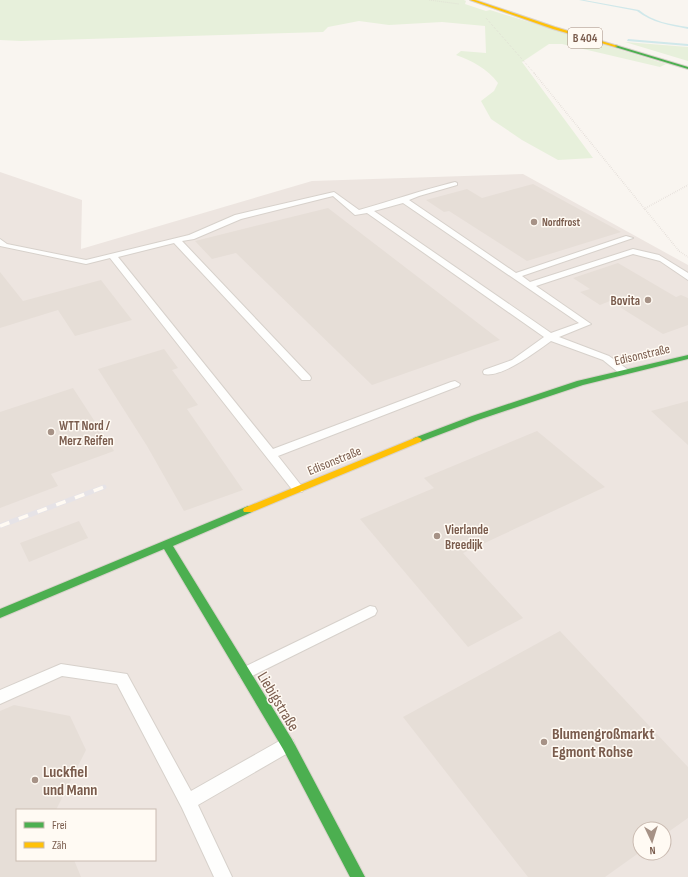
<svg xmlns="http://www.w3.org/2000/svg" width="688" height="877" font-family="'Sofia Sans Condensed',sans-serif">
	<style>
		.industrial { fill: #ede5e0; fill-rule: evenodd }
		.green { fill: #e7f0db }
		.lines { fill: none; stroke-linecap: round; stroke-linejoin: round }
		.stream { fill: #d0e8ea; fill-rule: evenodd }
		.building { fill: #e6ded7 }
		.lane-casing { stroke: #d7d1cb; stroke-width: 2 }
		.fast-casing { stroke: #d9d2cb; stroke-width: 2 }
		.slow-casing { stroke: #d9d2cb; stroke-width: 2 }
		.path-far1 { stroke: #dcd5d0; stroke-width: 1; stroke-dasharray: 0.5 1.5; stroke-linecap: butt }
		.path { stroke: #dcd5d0; stroke-width: 1.5; stroke-dasharray: 0.5 1.5; stroke-linecap: butt }
		.lane { fill: #fefefd; fill-rule: evenodd }
		.fast { fill: #4caf50; fill-rule: evenodd }
		.slow { fill: #ffc107; fill-rule: evenodd }
		.rail-casing { stroke: #e6e3e7; stroke-width: 5 }
		.rail { stroke: #fffaf3; stroke-width: 3.5; stroke-dasharray: 10; stroke-linecap: butt }
		.poi-dot { fill: #a69286; stroke: #fffaf3; stroke-width: 1.5 }
		.labels { text-anchor: middle; stroke-width: 3; stroke-linejoin: round; paint-order: stroke }
		.far-poi-label { font-size: 11px; font-weight: bold; fill: #7a5c4d; stroke: #fffaf3; text-anchor: start }
		.shield { fill: #fffaf3; stroke: #a28b7f; stroke-width: 1 }
		.shield-label { font-size: 12px; font-weight: bold; fill: #7a5c4d }
		.poi-label { font-size: 13px; font-weight: bold; fill: #7a5c4d; stroke: #fffaf3; text-anchor: start }
		.street-label { font-size: 13px; fill: #7a5c4d; stroke: #fffaf3 }
		.near-street-label { font-size: 16px; fill: #7a5c4d; stroke: #fffaf3 }
		.near-poi-label { font-size: 16px; font-weight: bold; fill: #7a5c4d; stroke: #fffaf3; text-anchor: start }
	</style>
	<rect width="100%" height="100%" fill="#f9f5f0"/>
	<!-- industrial -->
	<path class="industrial" d="M0 172 82 200 81 249 312 181 523 174 688 265V877H0ZM17 810H155V860H17ZM640 829H664V853H640Z"/>
	<!-- green -->
	<path class="green" d="M0 0H464L466 1 465 4 486 11 490 10 666 64 660 67 562 44H549L522 62 593 158 558 160 522 140 491 119 481 101 494 91 498 83C487 68 472 61 456 55L461 51 486 53 485 26 442 22 389 25 359 21 328 27 323 32 21 41 0 40Z
		M625 42 688 47V61Z"/>
	<g class="lines">
		<!-- stream -->
		<path class="stream" d="M579 0H584L639 10C653 22 670 24 688 27V29C670 25 652 23 637 11Z
			M628 39 688 44V46L627 41Z"/>
	</g>
	<!-- building -->
	<path class="building" d="M533 184 621 232 527 261 449 211 444 212 426 200 467 189 482 198Z
		M328 208 500 340 372 385 236 253 212 259 195 241Z
		M618 263 676 297 681 295 688 298V325L663 334 610 301 600 305 580 292 590 289 573 278Z
		M0 272 23 301 101 280 132 320 75 336 58 310 0 328Z
		M164 349 178 368 172 370 198 405 187 409 243 490 184 511 147 446 98 369Z
		M73 388 114 451 51 474 58 486 0 508V412Z
		M688 401V445L651 411Z
		M537 431 605 487 463 553 523 618 468 647 360 519 434 488 424 478Z
		M79 521 88 538 29 562 20 543Z
		M560 631 688 767V818L664 835V829H640V852L605 877H528L403 717Z
		M14 705 70 716 86 750 56 810H17V860H74L81 877H0V711Z"/>
	<g class="lines">
		<!-- lane casing -->
		<g class="lane-casing">
			<path id="lane" d="M455 182 457 183V185L419 196 409 200 516 273 626 236 633 238 522 276 530 282 633 249 659 255 688 273V280L660 261 633 254 536 286 591 324 559 337 609 356 627 369 628 371 627 373H619L603 360 551 341C537 351 502 378 484 374L483 372 484 370 512 360 544 337 367 213 355 215 333 196 241 219 194 239 182 241 310 376 311 378 310 380H302L174 243 118 257 273 449 451 382 455 381 460 384 459 386 278 456 304 489 302 492H294L110 258 86 264 0 246V239L7 244 86 260 189 235 235 215 334 192 359 210C391 201 422 190 455 182ZM403 203 579 323 551 333 374 211Z
				M370 606 375 607 377 611 375 615 250 677 245 679 240 677 238 673 240 669Z
				M61 664 127 674 191 791 281 740 287 738 293 740 295 745 293 750 198 805 232 877H214L182 808 117 684 62 676 0 704V690Z"/>
		</g>
		<!-- fast casing -->
		<g class="fast-casing">
			<path id="fast" d="M615 45 688 67V69L615 47Z
				M688 355V359L583 385 478 420 420 442H414L412 440 414 438 472 416 577 381Z
				M248 506 252 508 253 510 252 512 173 546 293 741 365 877H350L283 749 164 549 0 618V609Z"/>
		</g>
		<!-- slow casing -->
		<g class="slow-casing">
			<path id="slow" d="M470 0H475L555 27 618 46 615 47 553 29Z
				M417 437 420 438 422 440 420 442 252 512H244L243 510 244 508Z"/>
		</g>
		<!-- path-far1 -->
		<path class="path-far1" d="M429 0 459 4
			M486 18 535 74"/>
		<!-- path -->
		<path class="path" d="M534 73 679 251 688 257
			M644 209 688 185"/>
		<!-- lane -->
		<use href="#lane" class="lane"/>
		<!-- fast -->
		<use href="#fast" class="fast"/>
		<!-- slow -->
		<use href="#slow" class="slow"/>
		<!-- rail casing -->
		<g class="rail-casing">
			<path id="rail" d="M0 526 104 487"/>
		</g>
		<!-- rail -->
		<use href="#rail" class="rail"/>
	</g>
	<!-- markers -->
	<g class="poi-dot">
		<circle cx="534" cy="222" r="4"/>
		<circle cx="648" cy="300" r="4"/>
		<circle cx="51" cy="432" r="4"/>
		<circle cx="437" cy="536" r="4"/>
		<circle cx="544" cy="742" r="4"/>
		<circle cx="35" cy="780" r="4"/>
	</g>
	<g class="labels">
		<!-- far-poi labels -->
		<g class="far-poi-label">
			<text x="542" y="226">Nordfrost</text>
		</g>
		<!-- shield labels -->
		<rect class="shield" x="568" y="28" width="34" height="20" rx="3"/>
		<g class="shield-label">
			<text x="585" y="42">B 404</text>
		</g>
		<!-- poi labels -->
		<g class="poi-label">
			<text x="640" y="305" text-anchor="end">Bovita</text>
			<text x="59" y="430">WTT Nord /<tspan x="59" dy="15">Merz Reifen</tspan></text>
			<text x="445" y="534">Vierlande<tspan x="445" dy="15">Breedijk</tspan></text>
		</g>
		<!-- street labels -->
		<g class="street-label">
			<text transform="translate(642 354) rotate(-13)" y="5">Edisonstraße</text>
			<text transform="translate(334 460) rotate(-22)" y="5">Edisonstraße</text>
		</g>
		<!-- near-street labels -->
		<g class="near-street-label">
			<text transform="translate(279 701) rotate(59)" y="6">Liebigstraße</text>
		</g>
		<!-- near-poi labels -->
		<g class="near-poi-label">
			<text x="552" y="739">Blumengroßmarkt<tspan x="552" dy="18">Egmont Rohse</tspan></text>
			<text x="43" y="777">Luckfiel<tspan x="43" dy="18">und Mann</tspan></text>
		</g>
	</g>
	<!-- legend -->
	<rect x="16" y="809" width="140" height="52" fill="#fffaf3" stroke="#cabbb1"/>
	<rect x="24" y="822" width="20" height="6" fill="#4caf50" stroke="#cabbb1"/>
	<text x="52" y="829" font-size="12" fill="#7a5c4d">Frei</text>
	<rect x="24" y="842" width="20" height="6" fill="#ffc107" stroke="#cabbb1"/>
	<text x="52" y="849" font-size="12" fill="#7a5c4d">Zäh</text>
	<!-- north arrow -->
	<g transform="translate(652 841) rotate(176)"><circle r="19" fill="#fffaf3" stroke="#cabbb1"/>
	<path d="M0-3L7 15L0 10L-7 15Z" fill="#a69286"/>
	<text y="-6" font-size="11" font-weight="bold" text-anchor="middle" fill="#7a5c4d">N</text>
	</g>
</svg>
